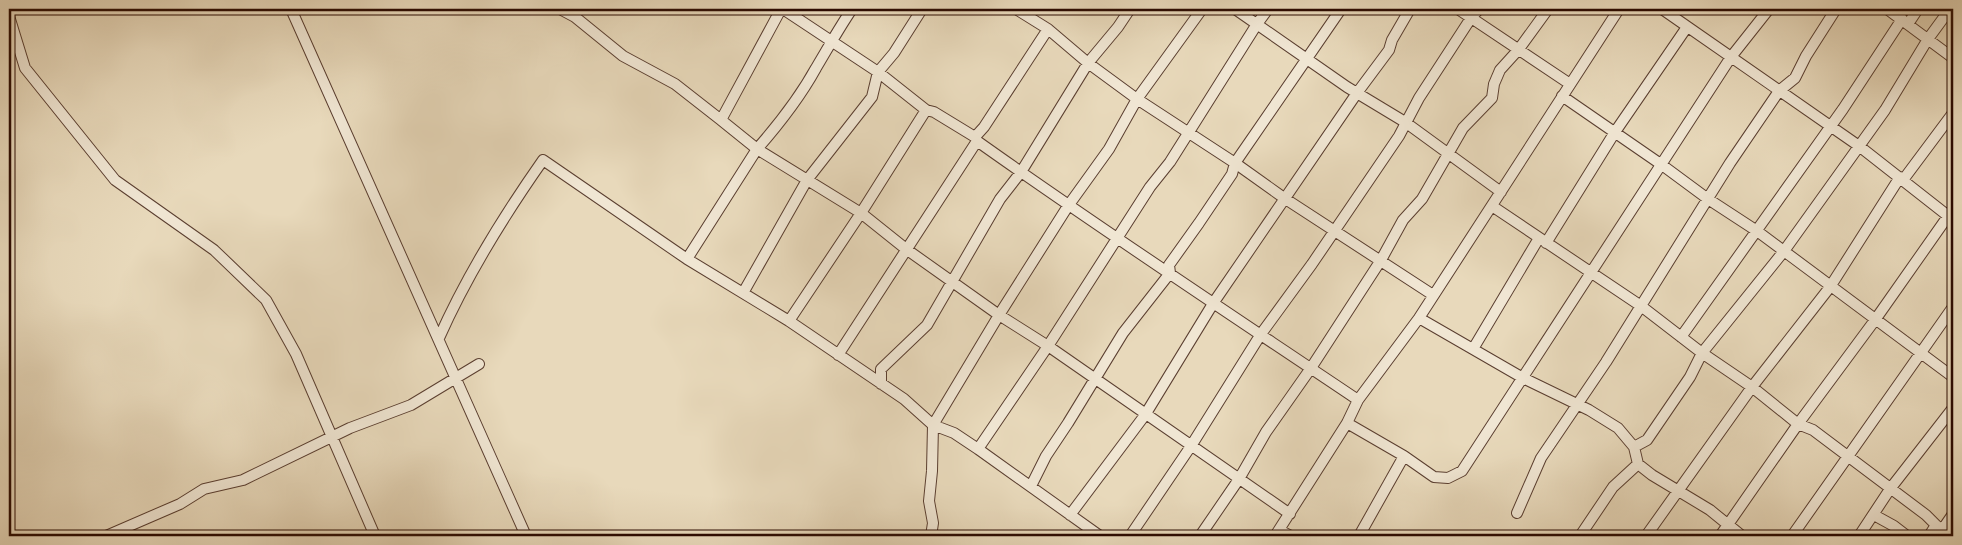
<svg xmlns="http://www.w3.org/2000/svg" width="1962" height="545" font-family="'IM FELL Great Primer',serif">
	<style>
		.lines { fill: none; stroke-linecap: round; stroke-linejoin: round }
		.minor-casing { stroke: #5a3e30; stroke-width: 12 }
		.minor { stroke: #f0e6d3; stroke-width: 10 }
	</style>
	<rect width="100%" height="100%" fill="#e8d9bb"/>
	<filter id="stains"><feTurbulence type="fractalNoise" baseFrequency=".004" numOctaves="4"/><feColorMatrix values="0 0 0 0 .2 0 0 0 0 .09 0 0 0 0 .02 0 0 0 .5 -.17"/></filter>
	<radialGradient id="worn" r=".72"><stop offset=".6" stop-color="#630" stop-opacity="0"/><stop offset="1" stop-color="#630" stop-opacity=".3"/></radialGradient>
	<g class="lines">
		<!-- minor casing -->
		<g class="minor-casing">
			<path id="minor" d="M291 9 526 536
				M560 9 575 17 623 56 675 84 721 120
				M781 9 721 120 757 149C779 124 800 97 816 68 828 48 839 28 852 9
				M783 9 878 72 926 110
				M1235 9 1347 87 1405 122 1501 192
				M1458 9 1570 84
				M1662 9 1859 146 1952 219
				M1887 9 1953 58
				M9 16 25 68 115 180 214 250 266 300 296 354 375 536
				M1908 24 1918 9
				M1048 29 1088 63 1137 99 1235 163 1284 198 1433 295
				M1562 96 1662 165 1708 199 1757 231 1953 377
				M975 137 977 141C1102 230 1230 314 1358 400
				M1903 180 1953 113
				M1492 206 1641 306 1702 353 1752 387 1798 424 1813 430 1926 515 1936 525 1951 536
				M1546 243 1615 132 1687 27
				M743 293 807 180 872 97 878 72 894 53 922 9
				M1419 318 1523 378 1589 410 1618 428 1634 447
				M789 321 687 259 757 149 861 213 906 249 999 315 1048 346 1290 514
				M1681 337 1843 109 1902 19
				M439 338C467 275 503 217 543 160L687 259
				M1473 349 1539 238
				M838 355 977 141
				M881 384V369L927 325 1000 199 1021 172 1088 63 1118 27 1130 9
				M1347 423 1404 456 1434 477 1448 478 1462 471 1731 57 1769 9
				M978 449 1048 346 1150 187 1170 162 1257 24 1268 9
				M1031 486 1046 456 1068 423 1123 333 1170 273 1169 265 1199 223 1232 174 1235 163 1341 9
				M1517 513 1541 458 1606 362 1730 163 1779 91 1795 78 1806 56 1836 9
				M1070 515 1145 415 1214 302 1357 93 1389 50 1392 40 1410 9
				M1874 515 1894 526 1907 536
				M1279 530 1291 536
				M1942 530 1953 514
				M106 536 180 504 204 489 243 480 350 428 411 405 479 364
				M931 536 933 523 929 501 932 471 933 425 904 399 789 321 861 213 926 110 934 112 975 137 984 127 1048 29 1016 9
				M1100 536 978 449 954 433 933 425 999 315 1068 206 1109 149 1137 99 1202 9
				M1130 536 1191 446 1261 334 1312 264 1399 136 1419 98 1471 18 1479 9
				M1200 536 1239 479 1266 432 1311 368 1381 260 1403 220 1422 199 1463 128 1492 98 1494 84 1500 70 1519 49 1548 9
				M1275 536 1347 423 1358 400 1419 318 1619 9
				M1359 536 1404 456
				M1580 536 1613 487 1638 464
				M1646 536 1752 387 1830 287 1900 177
				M1720 536 1798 424 1875 320 1953 209
				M1742 536 1710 510 1652 475 1638 464 1634 447 1647 440 1690 377 1702 353 1784 251 1885 110 1928 39 1950 9
				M1792 536 1953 307
				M1859 536 1890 489 1953 408
				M1929 536 1936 525"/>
		</g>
		<!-- minor -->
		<use href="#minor" class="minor"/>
	</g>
	<!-- margin -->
	<rect width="1962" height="545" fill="none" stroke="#e8d9bb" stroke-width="30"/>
	<rect x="10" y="10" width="1942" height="525" fill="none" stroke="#2b0a01" stroke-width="2.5"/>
	<rect x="15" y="15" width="1932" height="515" fill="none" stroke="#2b0a01"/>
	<rect width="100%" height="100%" filter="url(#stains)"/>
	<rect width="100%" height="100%" fill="url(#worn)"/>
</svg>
